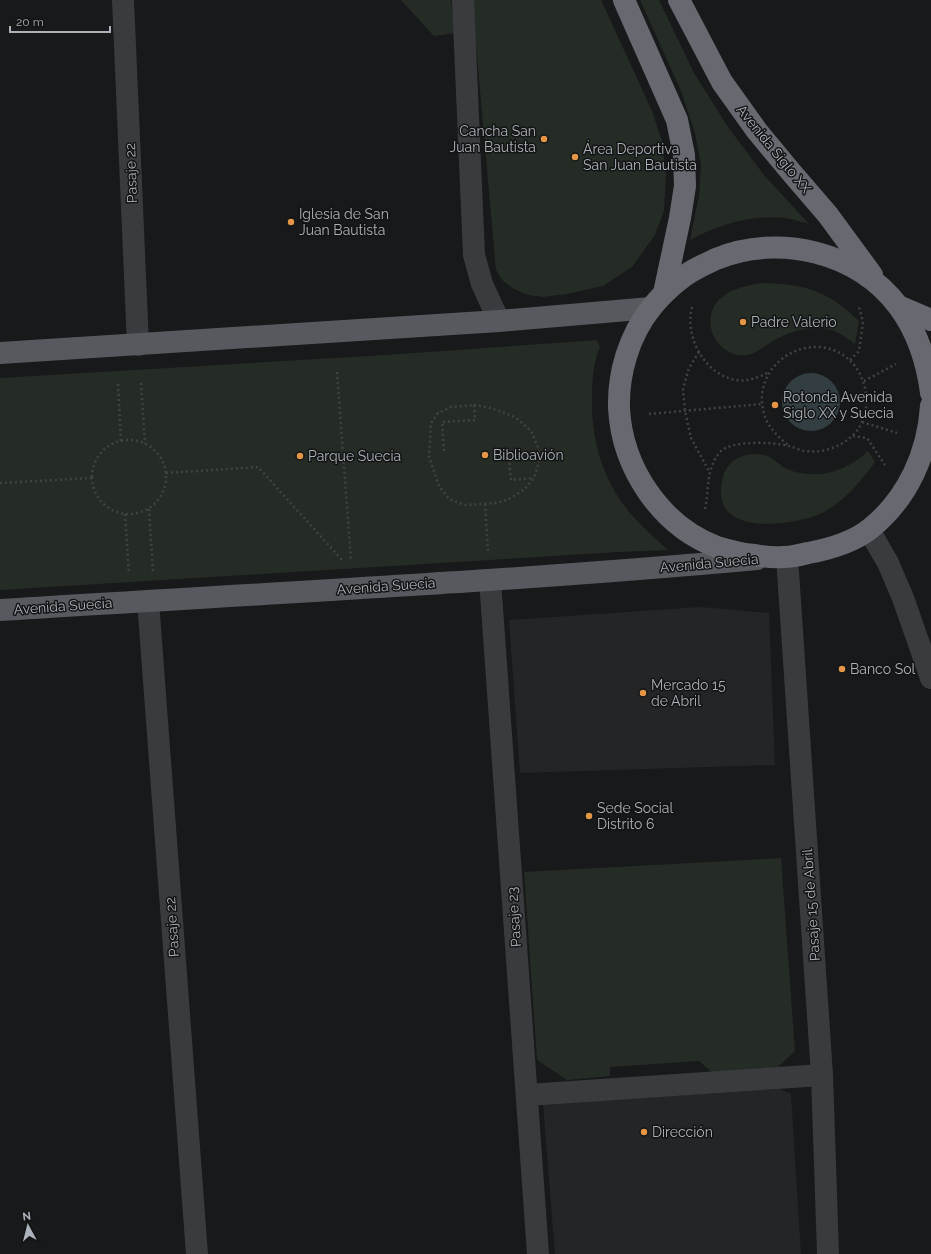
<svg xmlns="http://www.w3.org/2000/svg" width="931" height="1254" font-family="Raleway,sans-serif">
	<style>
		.built { fill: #242527 }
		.green { fill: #252c25 }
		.water { fill: #323e42 }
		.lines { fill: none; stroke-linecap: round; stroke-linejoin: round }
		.path { stroke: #404346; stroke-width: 2.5; stroke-dasharray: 2 3; stroke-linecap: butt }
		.minor { stroke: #3a3b3f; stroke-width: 22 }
		.major { stroke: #56595e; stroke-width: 22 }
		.highway { stroke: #666a70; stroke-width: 22 }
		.poi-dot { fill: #e49546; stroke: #131415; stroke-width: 1.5 }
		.labels { text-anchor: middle; stroke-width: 3; stroke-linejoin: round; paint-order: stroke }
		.poi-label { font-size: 14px; fill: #acb2b9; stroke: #131415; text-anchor: start }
		.street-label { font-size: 14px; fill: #acb2b9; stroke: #131415 }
	</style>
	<rect width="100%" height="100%" fill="#18191a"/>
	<!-- built -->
	<path class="built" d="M701 607 769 613 775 765 520 773 509 620Z
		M780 1089 791 1094 801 1254H555L543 1104Z"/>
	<!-- green -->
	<path class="green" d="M401 0H451L455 33 434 36Z
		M472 0H601L652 111 662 141 666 174 664 211 655 235 632 267 603 286 567 294 543 297 528 295 514 289 502 280 496 270Z
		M640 0H659L694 73 728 127 764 175 809 224C801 222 793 219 785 218 751 214 719 225 690 240L699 196 701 165 695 133 681 91Z
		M763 283C806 284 828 291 859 321L855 344C848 339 842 334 834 331 814 324 790 331 773 341 760 349 750 359 734 354 711 346 701 316 721 298 732 288 748 285 763 283Z
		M597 340 600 347C593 363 592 381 592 398 591 439 603 482 631 514 642 527 655 538 668 550L618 552 0 590V378L385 355Z
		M868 451 875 462C861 481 845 501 824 512 799 525 720 537 721 492 721 482 723 471 730 464 739 454 756 452 767 456 775 459 780 466 787 469 816 481 846 472 868 451Z
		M781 858 795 1051 778 1067 713 1073 699 1061 610 1067V1076L567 1080 537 1060 524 872Z"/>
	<!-- water -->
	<path class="water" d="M782 402a29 29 0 1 1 58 0a29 29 0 1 1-58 0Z"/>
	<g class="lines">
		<!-- path -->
		<path class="path" d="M692 307C684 337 705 375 736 380 748 382 759 377 769 372
			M699 352 689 368 683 389 685 411 691 438 710 473
			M850 360 859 351 863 322 859 307
			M337 372 351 561
			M864 381 896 364
			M141 383 145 444
			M118 384 121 441
			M474 405 491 408 515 417 531 431 538 447 540 459 534 478 525 489 509 499 496 503 465 505 449 499 439 486 429 457 431 423 438 413 451 407Z
			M649 414 762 404
			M862 422 897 433
			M853 436 867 438 885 465
			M92 477a37 37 0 1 1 74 0a37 37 0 1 1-74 0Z
			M444 451 442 422 475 420 474 405
			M509 458 511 480 533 478
			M166 473 258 467 343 561
			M0 483 92 478
			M485 504 488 551
			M149 509 153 572
			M705 509C709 490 706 473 717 456 718 455 719 452 721 451 734 440 772 442 789 446 794 447 800 451 806 451 820 453 834 449 846 441 854 435 861 427 864 417 873 387 856 351 821 347 792 345 765 365 762 395 761 419 771 431 789 446
			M125 514 129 574"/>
		<!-- minor -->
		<path class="minor" d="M123 0 138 345
			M463 0 474 255 482 284 499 321
			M869 530 888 563 903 598 931 678
			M787 557 822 1075 828 1254
			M490 580 538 1254
			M148 601 197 1254
			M527 1095 822 1075"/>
		<!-- major -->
		<path class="major" d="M0 353 499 321 651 308
			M0 610C252 594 505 582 757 559"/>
		<!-- highway -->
		<path class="highway" d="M624 0 677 120 684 155 685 186 680 218 664 293
			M679 0 722 82 757 131 791 172 828 215 872 275
			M898 306 931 320
			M931 393C927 361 918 333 899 307 858 252 779 233 716 259 703 265 689 271 678 281 668 289 659 298 651 308 629 336 618 373 619 408 622 468 661 526 717 547 730 551 742 554 755 555 765 557 774 558 784 557 792 557 800 555 808 553 830 549 854 542 871 528 908 498 928 453 931 406"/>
	</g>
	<!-- markers -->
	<g class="poi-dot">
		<circle cx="544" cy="139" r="4"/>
		<circle cx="575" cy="157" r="4"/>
		<circle cx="291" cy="222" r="4"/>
		<circle cx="743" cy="322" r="4"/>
		<circle cx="775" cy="405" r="4"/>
		<circle cx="485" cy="455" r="4"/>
		<circle cx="300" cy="456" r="4"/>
		<circle cx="842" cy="669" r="4"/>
		<circle cx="643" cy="693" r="4"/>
		<circle cx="589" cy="816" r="4"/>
		<circle cx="644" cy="1132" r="4"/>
	</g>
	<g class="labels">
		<!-- poi labels -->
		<g class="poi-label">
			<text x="536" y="136" text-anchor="end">Cancha San<tspan x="536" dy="16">Juan Bautista</tspan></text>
			<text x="583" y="154">Área Deportiva<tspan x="583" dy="16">San Juan Bautista</tspan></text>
			<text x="299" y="219">Iglesia de San<tspan x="299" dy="16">Juan Bautista</tspan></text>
			<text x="751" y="327">Padre Valerio</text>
			<text x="783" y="402">Rotonda Avenida<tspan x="783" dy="16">Siglo XX y Suecia</tspan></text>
			<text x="493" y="460">Biblioavión</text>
			<text x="308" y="461">Parque Suecia</text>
			<text x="850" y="674">Banco Sol</text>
			<text x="651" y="690">Mercado 15<tspan x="651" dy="16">de Abril</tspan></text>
			<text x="597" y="813">Sede Social<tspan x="597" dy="16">Distrito 6</tspan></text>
			<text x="652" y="1137">Dirección</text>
		</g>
		<!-- street labels -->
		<g class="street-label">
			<text transform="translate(774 149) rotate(51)" y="5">Avenida Siglo XX</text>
			<text transform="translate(131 173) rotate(-92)" y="5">Pasaje 22</text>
			<text transform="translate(709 563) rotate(-5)" y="5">Avenida Suecia</text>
			<text transform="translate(386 586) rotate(-4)" y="5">Avenida Suecia</text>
			<text transform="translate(63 606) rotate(-4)" y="5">Avenida Suecia</text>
			<text transform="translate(811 905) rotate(-94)" y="5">Pasaje 15 de Abril</text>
			<text transform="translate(514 917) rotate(-94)" y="5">Pasaje 23</text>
			<text transform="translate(172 927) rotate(-94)" y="5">Pasaje 22</text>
		</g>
	</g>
	<!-- north arrow -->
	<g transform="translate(28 1226) rotate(353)" stroke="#131415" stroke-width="3" paint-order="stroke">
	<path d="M0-3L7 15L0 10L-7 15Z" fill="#acb2b9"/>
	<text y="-6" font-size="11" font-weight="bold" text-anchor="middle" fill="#acb2b9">N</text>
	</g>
	<!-- scale -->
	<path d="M10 26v6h100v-6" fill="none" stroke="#acb2b9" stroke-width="2"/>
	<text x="16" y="26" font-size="12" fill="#acb2b9" stroke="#131415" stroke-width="3" paint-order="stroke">20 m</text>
</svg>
